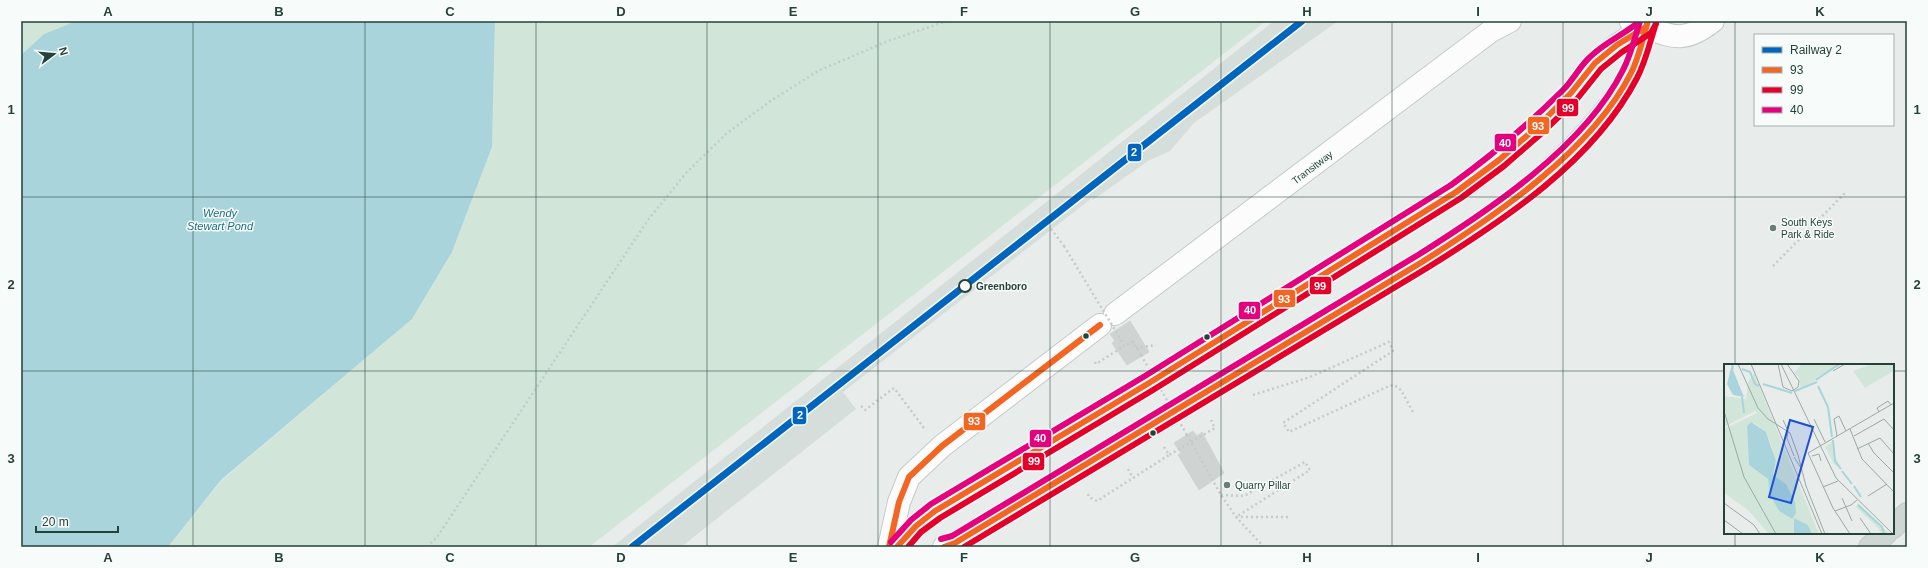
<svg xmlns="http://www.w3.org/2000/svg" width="1928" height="568" font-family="Arial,sans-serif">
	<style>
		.built { fill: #d6dedb }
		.green { fill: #d1e6d8 }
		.water { fill: #a9d4db }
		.building { fill: #cfd4d2; stroke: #d1d6d4 }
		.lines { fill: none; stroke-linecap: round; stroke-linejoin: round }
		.minor-casing { stroke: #c5cac8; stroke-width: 24 }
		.major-casing { stroke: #c3ccc9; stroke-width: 24 }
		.path { stroke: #c3ccca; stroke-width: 2.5; stroke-dasharray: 2 3; stroke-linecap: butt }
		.minor { stroke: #fcfcfc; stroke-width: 22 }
		.major { stroke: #cfd7d5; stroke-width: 22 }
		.path-bridge { stroke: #c3ccca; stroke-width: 2.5; stroke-dasharray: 2 3; stroke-linecap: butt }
		.bus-1-casing { stroke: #f7fbf9; stroke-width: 9 }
		.bus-2-casing { stroke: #f7fbf9; stroke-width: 9 }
		.bus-3-casing { stroke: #f7fbf9; stroke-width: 9 }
		.bus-1 { stroke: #f26522; stroke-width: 6 }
		.bus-2 { stroke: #e4002b; stroke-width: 6 }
		.bus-3 { stroke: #e5007d; stroke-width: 6 }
		.rail-1-casing { stroke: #f7fbf9; stroke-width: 10 }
		.rail-1 { stroke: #0065bd; stroke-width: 7 }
		.grid { fill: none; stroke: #24423a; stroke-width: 1; stroke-opacity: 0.55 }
		.poi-dot { fill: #697e78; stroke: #f7fbf9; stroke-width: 1.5 }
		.stop-dot { fill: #f7fbf9; stroke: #24423a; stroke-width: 2 }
		.bus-dot { fill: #24423a; stroke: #f7fbf9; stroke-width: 1.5 }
		.labels { text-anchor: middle; stroke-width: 3; stroke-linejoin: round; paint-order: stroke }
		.street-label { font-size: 10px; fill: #24423a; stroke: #f7fbf9 }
		.poi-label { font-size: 10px; fill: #24423a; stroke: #f7fbf9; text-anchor: start }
		.stop-label { font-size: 10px; font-weight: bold; fill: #24423a; stroke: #f7fbf9; text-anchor: start }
		.water-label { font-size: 11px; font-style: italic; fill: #1c6f80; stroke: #f7fbf9 }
		.inset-river { fill: none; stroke: #a9d4db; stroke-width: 2 }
		.inset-road { fill: none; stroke: #9aa9a4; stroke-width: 1 }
		.view { fill: #1d4ed8; fill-opacity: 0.15; stroke: #1d4ed8; stroke-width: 2 }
		.inset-edge { fill: none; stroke: #24423a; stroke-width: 2 }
		.line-badge { stroke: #f7fbf9; stroke-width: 1.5 }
		.badge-label { font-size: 11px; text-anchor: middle; font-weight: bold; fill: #fff }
		.neatline { fill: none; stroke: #24423a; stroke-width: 1.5 }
		.grid-label { font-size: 13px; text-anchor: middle; font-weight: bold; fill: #24423a }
	</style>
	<rect width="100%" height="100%" fill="#e8edeb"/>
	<!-- built -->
	<path class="built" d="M1274 21H1338L1194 123 1170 151 1148 161 1093 200 1092 198 843 392 856 409 681 547H612Z"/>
	<!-- green -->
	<path class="green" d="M21 21H76L44 34 21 55Z
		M495 21H1266L589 547H168L221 481 412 319 452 252 492 147Z"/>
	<!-- water -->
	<path class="water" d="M76 21H495L492 147 452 252 412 319 221 480 168 547H21V55L44 34Z"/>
	<!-- building -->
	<path class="building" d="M1130 321 1149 352 1127 365 1112 343 1115 341 1110 334Z
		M1193 431 1197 436 1202 432 1224 473 1199 490 1178 455 1181 453 1174 443Z"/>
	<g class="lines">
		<!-- minor casing -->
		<g class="minor-casing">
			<path id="minor" d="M1631 22C1667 33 1679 48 1713 21
				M1115 314 1491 31 1510 21
				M1160 376 1456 192 1499 160 1537 127 1571 93 1595 63 1617 45 1646 27
				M1180 408C1242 370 1304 333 1367 295 1462 237 1567 177 1627 80 1638 63 1642 40 1648 21
				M889 547 899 502 909 477 942 446 1100 325
				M897 547 916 526 935 511 1149 383
				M944 547 955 543 1169 415"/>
		</g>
		<!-- major casing -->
		<g class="major-casing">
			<path id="major" d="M1893 527 1907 514
				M1870 547 1886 533"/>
		</g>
		<!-- path -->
		<path class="path" d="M1051 229 1064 246
			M1773 266 1845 193
			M1121 340 1124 346 1133 342 1141 355
			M1136 348 1156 345
			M1095 362 1096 364 1124 346
			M1253 395 1310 377 1389 342 1393 351 1283 423 1289 432 1389 386 1394 385 1401 390 1413 412
			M861 406 865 410 894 388 924 428
			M1187 435 1221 495 1236 517 1264 547
			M1164 447 1169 455 1215 428 1211 420
			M1128 469 1133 478
			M1088 494 1089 497 1097 501 1169 455
			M1221 495 1244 496 1305 462 1310 470 1236 517
			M1236 517H1288
			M427 547 437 537 648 220 686 173 727 133 772 100 818 71 888 41 947 21"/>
		<!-- minor -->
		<use href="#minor" class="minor"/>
		<!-- major -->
		<use href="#major" class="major"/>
		<!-- path-bridge -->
		<path class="path-bridge" d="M1064 246 1121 340
			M1141 355 1187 435"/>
		<!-- bus-1 casing -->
		<g class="bus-1-casing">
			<path id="bus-1" d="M889 547 899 502 909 477 942 446 1100 325
				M897 547 916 526 935 511 1149 383 1456 192 1499 160 1537 127 1571 93 1595 63 1617 45 1646 27 1648 21
				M944 547 955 543 1422 262C1495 216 1591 152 1631 73 1639 57 1643 38 1648 21"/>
		</g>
		<!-- bus-2 casing -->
		<g class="bus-2-casing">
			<path id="bus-2" d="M908 547 921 532 940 518 1153 390 1461 198 1504 166 1542 133 1577 99 1601 69 1622 52 1651 33 1656 24
				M964 547 1427 268C1504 220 1594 161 1637 78 1646 61 1650 42 1656 23"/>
		</g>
		<!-- bus-3 casing -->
		<g class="bus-3-casing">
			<path id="bus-3" d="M941 539 952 536 1418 255C1490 209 1584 148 1623 70 1631 55 1635 37 1640 21
				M891 542 911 520 931 504 1145 376 1451 185C1491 156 1528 125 1563 90 1573 80 1580 66 1590 57 1605 42 1625 34 1640 21"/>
		</g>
		<!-- bus-1 -->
		<use href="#bus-1" class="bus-1"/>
		<!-- bus-2 -->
		<use href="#bus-2" class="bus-2"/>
		<!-- bus-3 -->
		<use href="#bus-3" class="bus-3"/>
		<!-- rail-1 casing -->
		<g class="rail-1-casing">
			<path id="rail-1" d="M632 547 1302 21"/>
		</g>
		<!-- rail-1 -->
		<use href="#rail-1" class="rail-1"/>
	</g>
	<!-- grid -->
	<path class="grid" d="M193 21V547M365 21V547M536 21V547M707 21V547M878 21V547M1050 21V547M1221 21V547M1392 21V547M1563 21V547M1735 21V365M21 197H1907M21 371H1725M1893 371H1907M1735 533V547"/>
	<!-- markers -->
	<g class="poi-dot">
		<circle cx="1773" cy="228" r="4"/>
		<circle cx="1227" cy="485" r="4"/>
	</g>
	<circle class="stop-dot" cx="965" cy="286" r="6"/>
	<g class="bus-dot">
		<circle cx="1086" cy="336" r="3.5"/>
		<circle cx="1207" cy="337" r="3.5"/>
		<circle cx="1153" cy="433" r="3.5"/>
	</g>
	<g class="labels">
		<!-- street labels -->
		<g class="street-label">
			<text transform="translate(1312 167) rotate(-37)" y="4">Transitway</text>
		</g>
		<!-- poi labels -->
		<g class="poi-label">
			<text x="1781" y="226">South Keys<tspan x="1781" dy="12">Park &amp; Ride</tspan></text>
			<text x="1235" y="489">Quarry Pillar</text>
		</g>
		<!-- stop labels -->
		<g class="stop-label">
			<text x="976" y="290">Greenboro</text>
		</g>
		<!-- water labels -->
		<g class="water-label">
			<text x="220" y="217">Wendy<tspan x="220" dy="13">Stewart Pond</tspan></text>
		</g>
	</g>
	<!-- overview -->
	<g transform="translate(1724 364)">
		<rect width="170" height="170" fill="#e8edeb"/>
		<path d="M78 0 110 1 119 0 77 25 75 13 70 9ZM148 0H170V7L141 24 129 7ZM30 9 69 106 95 170H88L84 161 70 155V170H45L24 146 0 129V65L33 49 31 47 0 63V32L22 35 24 18ZM30 59 42 68 47 80 52 97 49 111 62 120 71 138 68 155 55 147 46 131 44 115 25 101 23 62ZM110 76V89L117 106 110 100 101 83ZM134 139 158 162 165 170H157L155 165 132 143Z" fill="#d1e6d8" fill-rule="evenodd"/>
		<path d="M8 0 10 3 9 6 20 33 9 31 3 20ZM27 58 42 68 52 97 49 111 62 120 71 138 72 149 68 155 55 147 46 131 44 115 25 101 23 62ZM70 154 84 161 88 170H70Z" fill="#a9d4db"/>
		<path class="inset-river" d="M18 5 26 8 31 20 35 22M92 16 115 0M39 20 68 29M94 22 104 43 108 73M71 27 93 18M18 33 20 49M109 76 111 97 117 105M118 107 128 120M130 122 137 133M134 141 158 163 160 170"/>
		<path class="inset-road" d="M14 0 34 44 44 55 66 69 74 91M27 0 98 170M54 0 59 23 68 27 74 23 75 17 63 0M57 0 112 114 169 170M109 7 121 0M0 47 20 113 52 170M155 48 153 44 164 37 167 41M90 55 101 78M59 56 65 69M126 65 138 95 170 128M64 68 63 74 70 92M113 72 110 55 115 52 122 67M130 72 160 55 170 66M144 79 150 89 170 109M133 85 156 74 170 90M74 91 82 122 101 170M88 92 95 90 97 97M70 93 77 104M99 123 114 117M144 132 163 120M118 134 128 157M0 139 30 161 36 170M111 147 127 141 133 136M136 154 147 170M0 156 19 170M126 170 109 144 84 89 170 39"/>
		<path class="view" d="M66 56 89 63 67 139 45 133Z"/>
		<rect width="170" height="170" class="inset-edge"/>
	</g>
	<g class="line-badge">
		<rect x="1556" y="98" width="23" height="19" rx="4" fill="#e4002b"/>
		<rect x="1527" y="116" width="23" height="19" rx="4" fill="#f26522"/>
		<rect x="1494" y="133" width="23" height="19" rx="4" fill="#e5007d"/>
		<rect x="1127" y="143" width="15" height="19" rx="4" fill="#0065bd"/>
		<rect x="1309" y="276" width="23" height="19" rx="4" fill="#e4002b"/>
		<rect x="1273" y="289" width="23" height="19" rx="4" fill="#f26522"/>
		<rect x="1238" y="301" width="23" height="19" rx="4" fill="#e5007d"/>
		<rect x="792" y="406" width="15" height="19" rx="4" fill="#0065bd"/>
		<rect x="963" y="412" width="23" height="19" rx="4" fill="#f26522"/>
		<rect x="1029" y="429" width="23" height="19" rx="4" fill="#e5007d"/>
		<rect x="1022" y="452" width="23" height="19" rx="4" fill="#e4002b"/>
	</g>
	<g class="badge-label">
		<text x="1568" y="112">99</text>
		<text x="1538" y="130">93</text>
		<text x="1505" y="147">40</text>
		<text x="1134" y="156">2</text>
		<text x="1320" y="290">99</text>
		<text x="1284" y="303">93</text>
		<text x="1250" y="314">40</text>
		<text x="800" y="419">2</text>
		<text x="974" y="425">93</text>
		<text x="1040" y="442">40</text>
		<text x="1034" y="465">99</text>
	</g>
	<!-- border -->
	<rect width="1928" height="568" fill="none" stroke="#f7fbf9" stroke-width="44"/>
	<!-- legend -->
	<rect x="1754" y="34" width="140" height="92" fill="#f7fbf9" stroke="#a3b1ad"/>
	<rect x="1762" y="47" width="20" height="6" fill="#0065bd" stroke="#a3b1ad"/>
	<text x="1790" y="54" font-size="12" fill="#24423a">Railway 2</text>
	<rect x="1762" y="67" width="20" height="6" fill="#f26522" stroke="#a3b1ad"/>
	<text x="1790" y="74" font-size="12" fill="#24423a">93</text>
	<rect x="1762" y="87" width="20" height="6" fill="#e4002b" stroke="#a3b1ad"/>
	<text x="1790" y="94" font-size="12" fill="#24423a">99</text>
	<rect x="1762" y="107" width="20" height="6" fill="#e5007d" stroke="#a3b1ad"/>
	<text x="1790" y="114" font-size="12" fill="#24423a">40</text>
	<!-- north arrow -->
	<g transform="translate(54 54) rotate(74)" stroke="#f7fbf9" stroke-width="3" paint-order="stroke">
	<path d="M0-3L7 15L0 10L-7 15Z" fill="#24423a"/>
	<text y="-6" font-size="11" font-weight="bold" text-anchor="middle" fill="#24423a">N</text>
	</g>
	<!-- scale -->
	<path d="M36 526v6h82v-6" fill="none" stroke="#24423a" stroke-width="2"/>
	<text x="42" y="526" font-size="12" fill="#24423a" stroke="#f7fbf9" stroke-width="3" paint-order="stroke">20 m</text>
	<rect x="22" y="22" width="1884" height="524" class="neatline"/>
	<g class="grid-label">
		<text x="108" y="16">A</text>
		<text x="279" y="16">B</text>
		<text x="450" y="16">C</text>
		<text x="621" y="16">D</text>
		<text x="793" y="16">E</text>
		<text x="964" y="16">F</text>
		<text x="1135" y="16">G</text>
		<text x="1307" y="16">H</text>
		<text x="1478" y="16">I</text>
		<text x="1649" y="16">J</text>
		<text x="1820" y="16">K</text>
		<text x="11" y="114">1</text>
		<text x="1917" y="114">1</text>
		<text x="11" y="289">2</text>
		<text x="1917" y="289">2</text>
		<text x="11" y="463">3</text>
		<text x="1917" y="463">3</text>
		<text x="108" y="562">A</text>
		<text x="279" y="562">B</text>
		<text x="450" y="562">C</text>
		<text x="621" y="562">D</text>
		<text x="793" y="562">E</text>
		<text x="964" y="562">F</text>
		<text x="1135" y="562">G</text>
		<text x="1307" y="562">H</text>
		<text x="1478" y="562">I</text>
		<text x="1649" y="562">J</text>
		<text x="1820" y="562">K</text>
	</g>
</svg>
